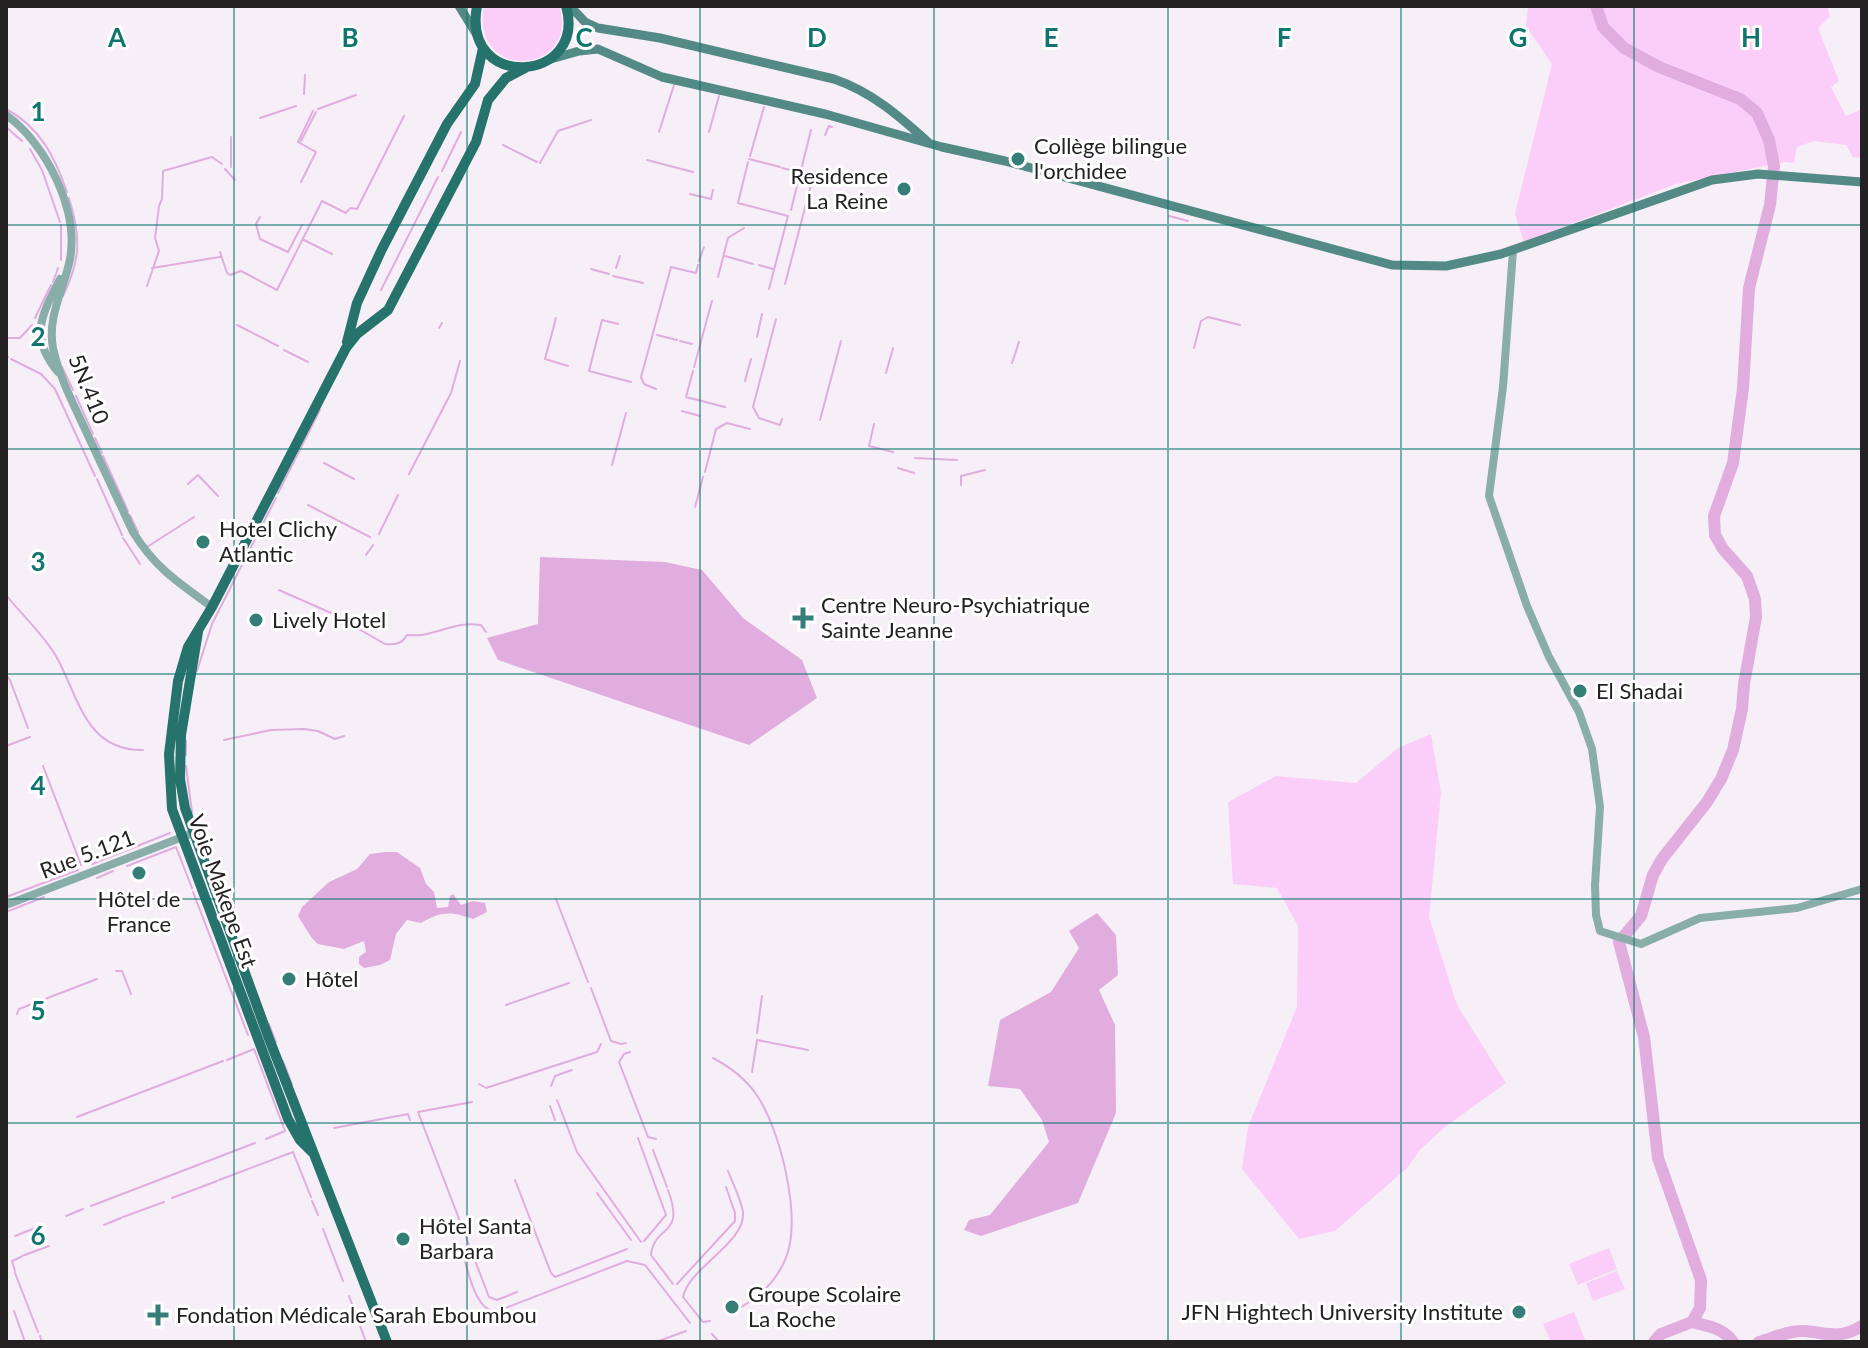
<svg xmlns="http://www.w3.org/2000/svg" width="1868" height="1348" font-family="Lato,sans-serif">
	<style>
		.green { fill: #fbcdf9 }
		.water { fill: #e0adde }
		.lines { fill: none; stroke-linecap: round; stroke-linejoin: round }
		.stream { stroke: #e0adde; stroke-width: 2 }
		.river { stroke: #e0adde; stroke-width: 12 }
		.tertiary { stroke: #89ada9; stroke-width: 8 }
		.secondary { stroke: #538a85; stroke-width: 9 }
		.primary { stroke: #26726c; stroke-width: 10 }
		.grid { fill: none; stroke: #0f766e; stroke-width: 2; stroke-opacity: 0.55 }
		.poi-dot { fill: #357d77; stroke: #fff; stroke-width: 3 }
		.labels { text-anchor: middle; stroke-width: 6; stroke-linejoin: round; paint-order: stroke }
		.poi-label { font-size: 22px; fill: #242123; stroke: #fff; text-anchor: start }
		.street-label { font-size: 22px; fill: #242123; stroke: #fff }
		.grid-label { font-size: 26px; text-anchor: middle; font-weight: bold; fill: #0f766e; stroke: #fff; stroke-width: 6; stroke-linejoin: round; paint-order: stroke }
	</style>
	<rect width="100%" height="100%" fill="#f7eff7"/>
	<!-- green -->
	<path class="green" d="M484 6H560C560 12 563 19 562 25 558 77 471 74 484 6Z
		M1528 6H1827L1830 16 1818 28 1839 81 1831 87 1846 116 1862 109V158L1853 157 1846 145 1814 141 1797 147 1794 163 1785 162 1676 184 1524 242 1515 214 1552 64 1526 26Z
		M1431 734 1441 793 1429 917 1457 1005 1506 1083 1445 1127 1420 1150 1407 1168 1335 1231 1299 1239 1242 1169 1248 1127 1297 1007 1298 926 1277 888 1233 884 1228 802 1276 776 1356 783 1398 748Z
		M1609 1248 1617 1269 1578 1285 1569 1264Z
		M1617 1271 1625 1289 1593 1301 1586 1283Z
		M1574 1312 1586 1342H1551L1543 1324Z"/>
	<!-- water -->
	<path class="water" d="M540 557 665 562 702 570 743 618 802 660 817 698 749 745 498 660 487 638 538 624Z
		M385 852H397L420 868 426 884 434 892 437 908 448 907 450 896 453 894 461 905 473 901 485 903 487 912 473 919C451 911 441 911 421 923L407 920 396 934 390 960 380 965 364 968 359 964V957L366 952 364 941 344 949 318 944 311 937 298 916 302 907 329 882 357 869 370 854Z
		M1097 913 1116 935 1118 975 1099 990 1115 1025 1116 1113 1078 1203 981 1236 964 1230 969 1220 990 1215 1049 1142 1042 1120 1020 1089 988 1086 1000 1020 1051 992 1079 948 1069 931Z"/>
	<g class="lines">
		<!-- stream -->
		<path class="stream" d="M304 94 305 75
			M6 109C40 127 55 157 67 192
			M318 109 356 95
			M260 118 296 106
			M6 127 22 141
			M659 132 674 85
			M709 132 719 96
			M825 135 829 126 832 127
			M231 137V167
			M301 141 316 112
			M503 145 537 162
			M30 149 42 170 60 222
			M750 156 764 107
			M749 159 780 167
			M647 160 693 172
			M748 162 738 203 788 216 769 289
			M540 163 558 131 591 120
			M782 168 799 172
			M225 169 235 180
			M442 171 461 132
			M301 182 316 152 298 142 313 111
			M690 194 711 199 713 190
			M791 210 811 130
			M1169 216 1188 221
			M260 217 256 224 260 239 288 252 302 225
			M61 225V260
			M304 240 332 254
			M220 252 227 273 230 275 241 271 277 290 322 201 346 213 350 208 357 209 404 116
			M725 256 753 264
			M699 261 704 247
			M759 265 773 269
			M152 268 220 257
			M616 268 620 256
			M591 269 609 274
			M613 276 643 283
			M718 277 728 238 744 228
			M53 282 58 268
			M785 284 812 181
			M147 286 159 251 155 238 159 206 162 199 163 171 212 157 222 164
			M381 290 438 177
			M63 296C81 259 81 237 69 198
			M35 318 51 285
			M556 318 545 359 568 366
			M776 319 753 407 759 418 780 425 782 419
			M618 324 602 320 589 371 631 382
			M237 325 278 346
			M439 328 442 323
			M657 335 677 340
			M757 337 762 314
			M6 338H20L32 325
			M680 341 692 344
			M1194 348 1201 321 1208 317 1240 325
			M284 350 308 362
			M6 356 8 357
			M11 359 41 374 55 389 95 476
			M1012 363 1019 342
			M62 367 73 390
			M694 367 712 301
			M693 371 686 397 725 407
			M886 373 893 348
			M745 381 751 359
			M656 389 644 384 641 377 671 267 696 273 698 265
			M76 396 93 434
			M682 411 700 416
			M820 420 841 341
			M871 437 874 424
			M95 438 102 453
			M871 438 869 446 893 452
			M103 456 128 511
			M915 458 957 460
			M324 463 354 479
			M612 465 626 413
			M898 468 914 473
			M705 472 716 429 727 423 750 429
			M409 474 451 393 460 361
			M97 479 122 535
			M188 484 198 475 218 496
			M961 485V476L985 470
			M278 493 320 410
			M308 505 370 537
			M695 507 703 477
			M130 515 138 532
			M379 534 398 495
			M123 538 140 564
			M147 547 194 517
			M366 555 373 545
			M279 590 331 613 385 644C395 645 402 644 407 635 434 638 454 620 481 625L486 632
			M6 595C22 615 45 636 57 658 79 698 86 751 143 750
			M197 671 212 624 276 498
			M6 675 10 680 28 728
			M224 740 271 730 304 729 318 731 335 739 344 736
			M6 746 30 737
			M186 755V741
			M43 766 81 865
			M186 766 192 812
			M92 864 170 833
			M127 866 176 847 192 888
			M97 878 113 871
			M193 892 248 1035
			M6 897 78 870
			M556 899 588 982
			M6 912 44 897
			M116 971H122L131 994
			M591 988 611 1041 621 1044 626 1043
			M506 1005 569 983
			M17 1014 19 1009 97 979
			M269 1024 276 1042
			M757 1033 762 996
			M630 1052 624 1054 619 1062 648 1137 656 1139
			M713 1058C730 1067 745 1078 756 1094 780 1128 801 1214 787 1255 777 1283 754 1302 728 1314
			M227 1060 254 1049 285 1131 266 1139
			M283 1061 292 1084
			M752 1072 757 1040 808 1050
			M479 1084 486 1088 597 1052 601 1044
			M551 1086 555 1076 572 1070
			M557 1100 577 1152 641 1242
			M472 1102 418 1112 489 1297 497 1300 517 1292
			M550 1106 555 1120
			M77 1117 223 1061
			M334 1128 408 1114 410 1120
			M638 1138 666 1215 644 1241
			M653 1150 667 1187
			M219 1180 293 1152 311 1197
			M515 1180 551 1273 555 1277 627 1249
			M668 1190C686 1238 654 1224 651 1255L673 1284
			M597 1193 631 1240
			M172 1198 217 1181
			M312 1201 318 1215
			M91 1206 255 1143
			M66 1216 83 1209
			M123 1217 164 1202
			M104 1225 121 1218
			M323 1229 343 1281
			M15 1236 43 1225
			M22 1256 49 1246
			M464 1259C470 1276 475 1308 495 1312L627 1261 645 1265 690 1323
			M15 1271 12 1261 21 1257
			M15 1273 38 1332
			M677 1284 735 1221V1213L726 1187
			M349 1296 366 1342
			M14 1311 25 1342
			M710 1321 703 1322 683 1297C689 1267 746 1243 743 1212 741 1199 733 1184 728 1171
			M712 1334 719 1342
			M40 1336 42 1342
			M656 1342 686 1331"/>
		<!-- river -->
		<path class="river" d="M1596 6 1603 27 1624 48 1659 67 1740 99 1757 113 1769 140 1774 166 1770 205 1749 288 1743 388 1733 463 1714 516 1715 535 1723 549 1747 576 1755 599 1756 617 1744 684 1742 709 1733 750 1721 779 1707 802 1662 859 1653 875 1641 916 1619 942 1644 1037 1658 1158 1701 1280 1700 1308 1692 1322 1661 1334 1654 1342
			M1692 1322C1708 1326 1723 1328 1733 1342
			M1759 1342C1773 1338 1790 1330 1804 1331 1829 1333 1838 1340 1862 1326"/>
		<!-- tertiary -->
		<path class="tertiary" d="M6 115C46 143 79 210 70 259 64 290 47 316 53 348 59 376 72 401 84 427 100 462 117 497 133 532 155 568 179 583 212 607
			M1513 251 1503 387 1489 496 1527 606 1549 657 1579 712 1592 749 1600 807 1595 885 1596 915 1600 931 1641 944 1700 918 1797 908 1862 889
			M58 372C29 337 41 316 60 279
			M6 905 193 833"/>
		<!-- secondary -->
		<path class="secondary" d="M459 6 477 35
			M570 6 585 22 598 28 660 38 834 79C872 92 899 116 928 142
			M551 59 579 51 598 49 662 77 825 114 942 147 1005 161 1392 265 1446 266 1501 254 1712 180 1758 174 1862 182"/>
		<!-- primary -->
		<path class="primary" d="M477 6C461 92 588 83 566 6
			M347 342 357 303 382 249 447 124 475 84 483 48
			M198 632 181 735 180 779 185 808 268 1036 387 1342
			M312 1152 300 1140 288 1119 172 809 169 754 178 681 188 647 212 607 346 348 357 334 388 310 476 142 488 100 506 78 525 68"/>
	</g>
	<!-- grid -->
	<path class="grid" d="M234 6V1342M467 6V1342M700 6V1342M934 6V1342M1168 6V1342M1401 6V1342M1634 6V1342M6 225H1862M6 449H1862M6 674H1862M6 899H1862M6 1123H1862"/>
	<!-- markers -->
	<g class="poi-dot">
		<circle cx="1018" cy="159" r="8"/>
		<circle cx="904" cy="189" r="8"/>
		<circle cx="203" cy="542" r="8"/>
		<path d="M799 606h8v8h8v8h-8v8h-8v-8h-8v-8h8z"/>
		<circle cx="256" cy="620" r="8"/>
		<circle cx="1580" cy="691" r="8"/>
		<circle cx="139" cy="873" r="8"/>
		<circle cx="289" cy="979" r="8"/>
		<circle cx="403" cy="1239" r="8"/>
		<circle cx="732" cy="1307" r="8"/>
		<circle cx="1519" cy="1312" r="8"/>
		<path d="M154 1303h8v8h8v8h-8v8h-8v-8h-8v-8h8z"/>
	</g>
	<g class="labels">
		<!-- poi labels -->
		<g class="poi-label">
			<text x="1034" y="154">Collège bilingue<tspan x="1034" dy="25">l'orchidee</tspan></text>
			<text x="888" y="184" text-anchor="end">Residence<tspan x="888" dy="25">La Reine</tspan></text>
			<text x="219" y="537">Hotel Clichy<tspan x="219" dy="25">Atlantic</tspan></text>
			<text x="821" y="613">Centre Neuro-Psychiatrique<tspan x="821" dy="25">Sainte Jeanne</tspan></text>
			<text x="272" y="628">Lively Hotel</text>
			<text x="1596" y="699">El Shadai</text>
			<text x="139" y="907" text-anchor="middle">Hôtel de<tspan x="139" dy="25">France</tspan></text>
			<text x="305" y="987">Hôtel</text>
			<text x="419" y="1234">Hôtel Santa<tspan x="419" dy="25">Barbara</tspan></text>
			<text x="748" y="1302">Groupe Scolaire<tspan x="748" dy="25">La Roche</tspan></text>
			<text x="1503" y="1320" text-anchor="end">JFN Hightech University Institute</text>
			<text x="176" y="1323">Fondation Médicale Sarah Eboumbou</text>
		</g>
		<!-- street labels -->
		<g class="street-label">
			<text transform="translate(89 389) rotate(68)" y="8">5N.410</text>
			<text transform="translate(87 854) rotate(-21)" y="8">Rue 5.121</text>
			<text transform="translate(223 891) rotate(70)" y="8">Voie Makepe Est</text>
		</g>
	</g>
	<g class="grid-label">
		<text x="117" y="47">A</text>
		<text x="350" y="47">B</text>
		<text x="584" y="47">C</text>
		<text x="817" y="47">D</text>
		<text x="1051" y="47">E</text>
		<text x="1284" y="47">F</text>
		<text x="1518" y="47">G</text>
		<text x="1751" y="47">H</text>
		<text x="38" y="121">1</text>
		<text x="38" y="346">2</text>
		<text x="38" y="571">3</text>
		<text x="38" y="795">4</text>
		<text x="38" y="1020">5</text>
		<text x="38" y="1245">6</text>
	</g>
	<!-- border -->
	<rect width="1868" height="1348" fill="none" stroke="#242123" stroke-width="16"/>
</svg>
